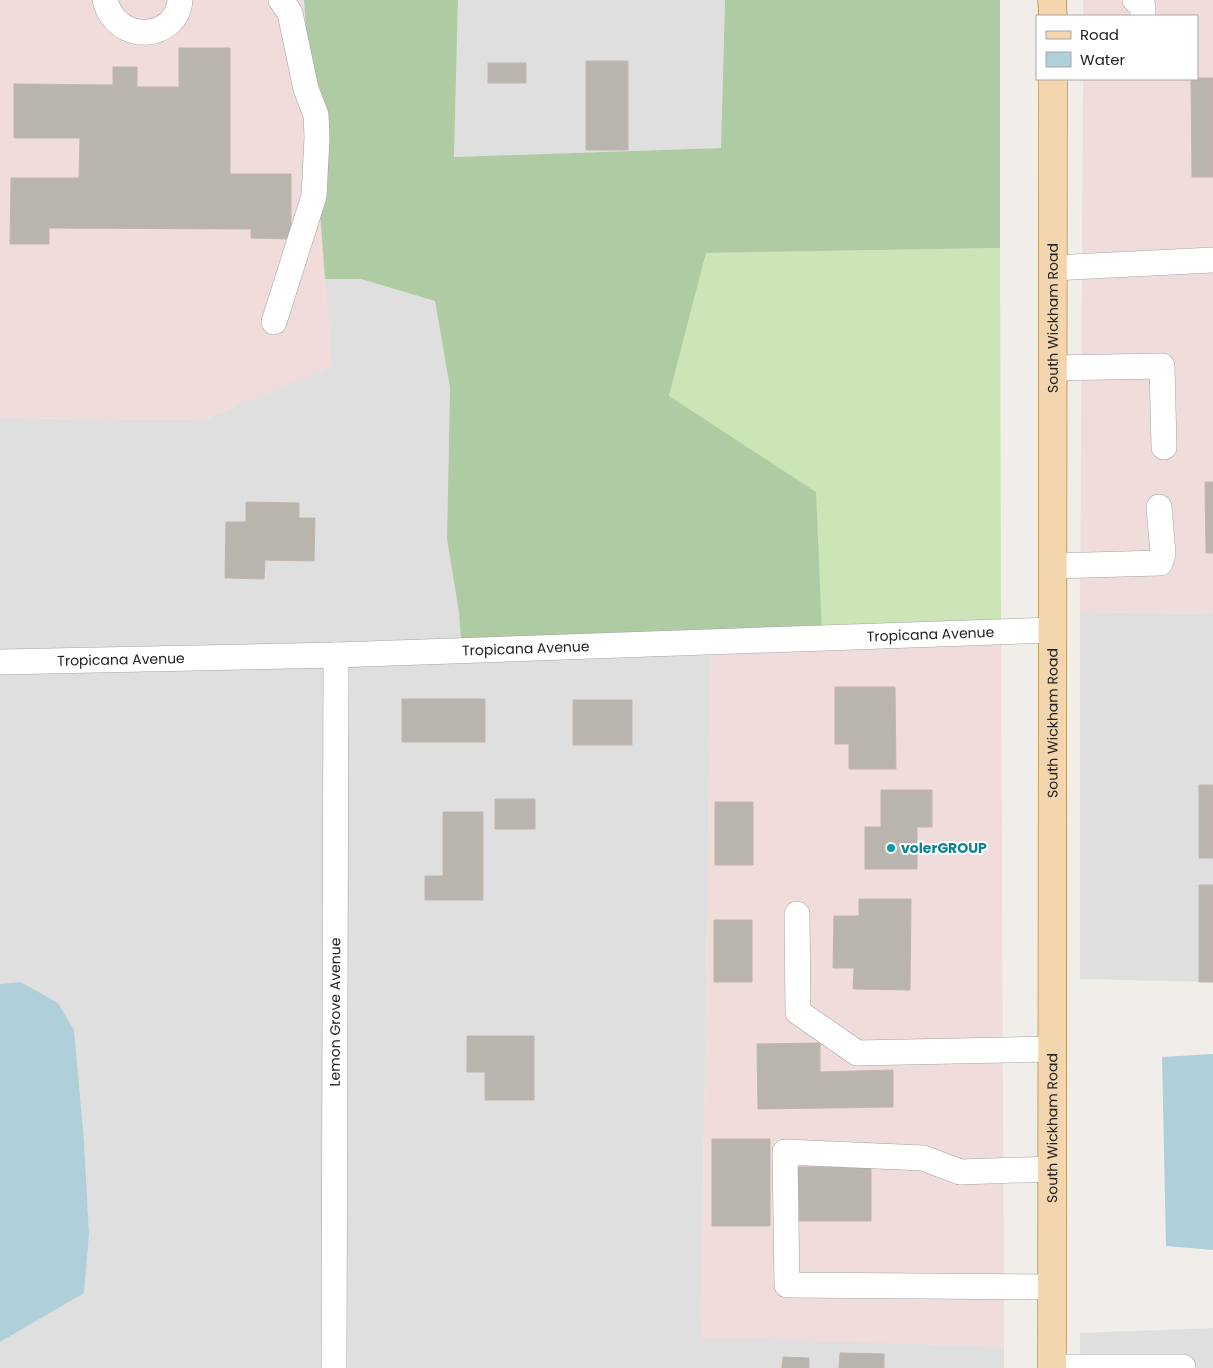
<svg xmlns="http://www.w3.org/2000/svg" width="1213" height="1368" font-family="Poppins,sans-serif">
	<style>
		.residential { fill: #e0dfdf }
		.commercial { fill: #efdcdb }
		.grass { fill: #cce5b6 }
		.forest { fill: #aecba3 }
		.water { fill: #afcfd9 }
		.building { fill: #bab4af; stroke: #c1b6ad }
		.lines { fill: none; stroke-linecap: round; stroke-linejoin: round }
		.minor-casing { stroke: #a3a3a3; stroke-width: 26 }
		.major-casing { stroke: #8f6711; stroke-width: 29 }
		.minor { stroke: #fff; stroke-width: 25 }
		.major { stroke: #f3d6ad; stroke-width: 28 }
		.culture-dot { fill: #0f9aa8; stroke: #fff; stroke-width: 2 }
		.labels { text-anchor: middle; stroke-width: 4; stroke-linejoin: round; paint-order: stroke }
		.street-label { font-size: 14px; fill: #222; stroke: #fff }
		.culture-label { font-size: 14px; font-weight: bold; fill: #0d838f; stroke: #fff; text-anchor: start }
	</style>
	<rect width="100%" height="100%" fill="#f1eeea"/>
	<!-- residential -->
	<path class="residential" d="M458 0H725L721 148 454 157Z
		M325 279H361L435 301 450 388 447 539 459 613 461 639 711 636 701 1336 1004 1347V1368H0V1342L84 1293 89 1235 84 1140 74 1030 58 1003 21 982 0 984V418L203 420 331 366Z
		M1080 612 1213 614V982L1080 979Z
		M1213 1328V1368H1080V1333Z"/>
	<!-- commercial -->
	<path class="commercial" d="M0 0H304L332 366 203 420 0 418Z
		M1083 0H1213V614L1080 612 1083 79H1197V16H1083Z
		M1001 632 1004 1347 701 1337 711 636Z"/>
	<!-- grass -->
	<path class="grass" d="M1000 248 1001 632 822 634 669 396 706 253Z"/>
	<!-- forest -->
	<path class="forest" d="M304 0H458L454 157 721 148 725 0H1000V248L706 253 669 396 816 492 822 634 461 639 459 613 447 539 450 388 435 301 361 279H325Z"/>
	<!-- water -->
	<path class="water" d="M21 982 58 1003 74 1030 84 1140 89 1235 84 1293 0 1342V984Z
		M1213 1054V1250L1166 1246 1162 1057Z"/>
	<!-- building -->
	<path class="building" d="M179 48H230V174H291V239L251 238V229L49 228V244H10L11 178H79L80 138H14V84L113 85V67H137V87H179Z
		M586 61H628V150H586Z
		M488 63H526V83H488Z
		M1197 78H1213V177H1192L1191 79Z
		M1205 482H1213V553H1206Z
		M246 502 299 503V518H315L314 561 265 560 264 579 225 578 226 522H246Z
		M835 687H895L896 769H849V744H835Z
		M402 699H485V742H402Z
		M573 700H632V745H573Z
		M1199 785H1213V858H1199Z
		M881 790H932V827H917V869H865V827H881Z
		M495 799H535V829H495Z
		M715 802H753V865H715Z
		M443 812H483V900H425V876H443Z
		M1199 885H1213V982H1199Z
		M859 899H911L910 990 853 989 854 968H833L834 916H859Z
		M714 920H752V982H714Z
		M467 1036H534V1100H485V1072H467Z
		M820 1043V1072L893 1070V1107L758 1109 757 1044Z
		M712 1139H770V1226H712Z
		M798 1167H871V1221H798Z
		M840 1353 884 1354V1368H839Z
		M783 1357 809 1358V1368H782Z"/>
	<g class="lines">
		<!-- minor casing -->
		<g class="minor-casing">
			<g id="minor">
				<path d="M105 0C117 46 177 40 180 0"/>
				<path d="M1135 0 1143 6V16"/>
				<path d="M1052 268 1213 260"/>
				<path d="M274 322 314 196 317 138 316 115 306 89 290 13 281 0"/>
				<path d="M1052 368 1162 366 1164 447"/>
				<path d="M1052 566 1160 563 1163 554 1159 507"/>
				<path id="s1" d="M0 662 336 655 1052 630"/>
				<path d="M797 914 798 1012 857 1053 1052 1049"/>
				<path d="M1052 1169 960 1172 923 1158 785 1152 787 1285 1052 1287"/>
				<path d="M1052 1367H1183"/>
				<path id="s2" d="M334 1368 336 655"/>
			</g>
		</g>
		<!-- major casing -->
		<g class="major-casing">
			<g id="major">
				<path d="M1052 0 1053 16"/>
				<path id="s3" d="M1052 1368 1053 79"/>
			</g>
		</g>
		<!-- minor -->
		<use href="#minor" class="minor"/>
		<!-- major -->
		<use href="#major" class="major"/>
	</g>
	<!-- markers -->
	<circle class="culture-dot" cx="891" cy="848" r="5"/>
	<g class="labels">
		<!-- street labels -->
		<g class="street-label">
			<text dy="5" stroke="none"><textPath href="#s3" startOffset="1050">South Wickham Road</textPath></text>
			<text dy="5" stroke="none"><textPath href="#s1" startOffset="931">Tropicana Avenue</textPath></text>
			<text dy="5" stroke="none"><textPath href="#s1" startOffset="526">Tropicana Avenue</textPath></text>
			<text dy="5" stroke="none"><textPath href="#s1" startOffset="121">Tropicana Avenue</textPath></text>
			<text dy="5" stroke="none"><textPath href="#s3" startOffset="645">South Wickham Road</textPath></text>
			<text dy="5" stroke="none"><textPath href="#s2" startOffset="356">Lemon Grove Avenue</textPath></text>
			<text dy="5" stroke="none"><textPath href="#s3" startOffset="240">South Wickham Road</textPath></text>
		</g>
		<!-- culture labels -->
		<g class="culture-label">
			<text x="901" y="853">volerGROUP</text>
		</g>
	</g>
	<!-- legend -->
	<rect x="1036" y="15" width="162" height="65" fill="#ffffff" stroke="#a7a7a7"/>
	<rect x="1046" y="31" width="25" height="8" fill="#f3d6ad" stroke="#a7a7a7"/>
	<text x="1080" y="40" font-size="15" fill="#222222">Road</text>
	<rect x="1046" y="52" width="25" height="15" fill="#afcfd9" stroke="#a7a7a7"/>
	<text x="1080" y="65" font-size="15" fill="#222222">Water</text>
</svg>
